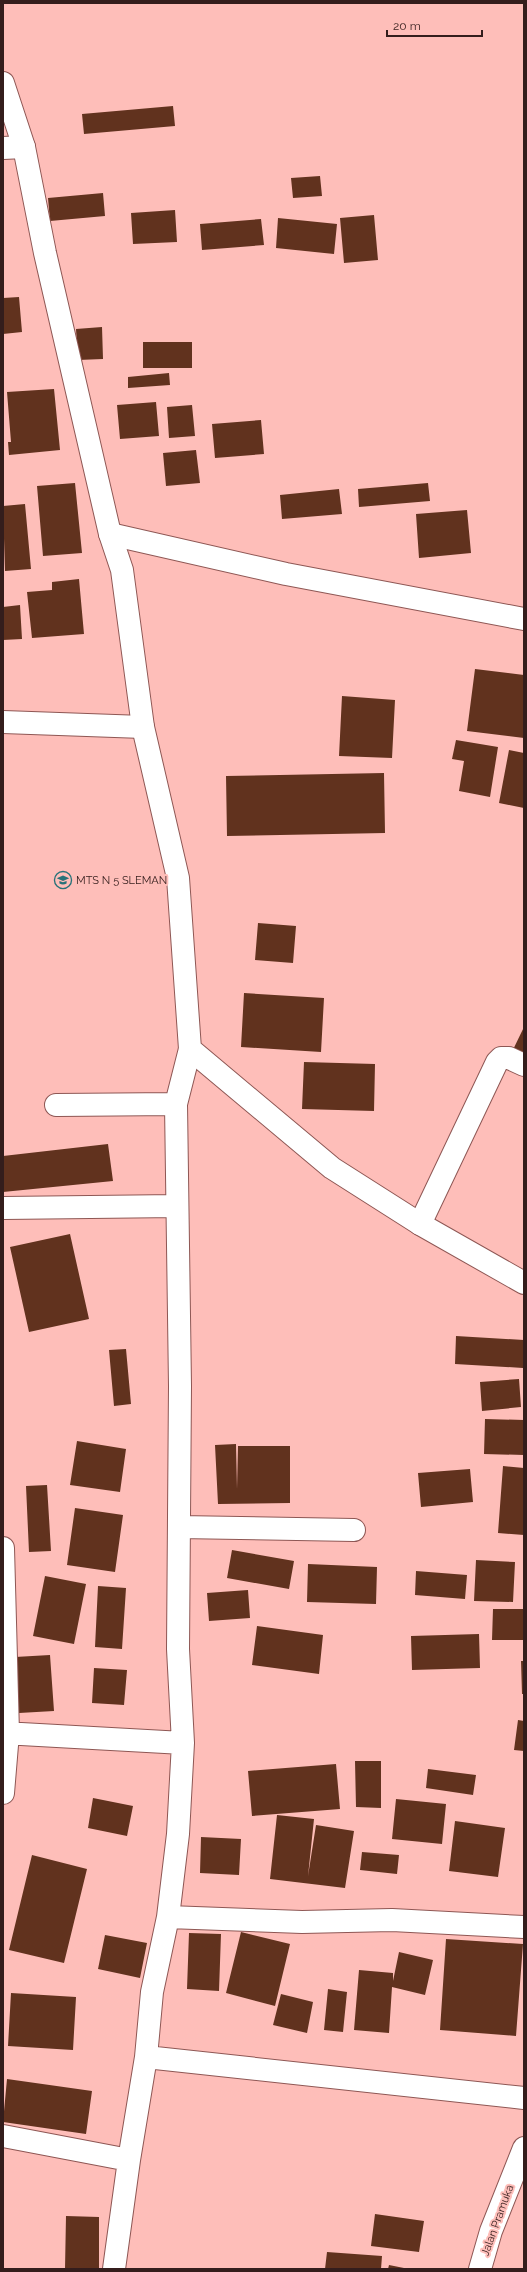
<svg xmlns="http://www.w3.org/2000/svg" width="527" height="2272" font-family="Raleway,sans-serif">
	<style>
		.building { fill: #61321e }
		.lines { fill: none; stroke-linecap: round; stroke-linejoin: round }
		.street-casing { stroke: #8e5754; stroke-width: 24 }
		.secondary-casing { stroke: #8e5754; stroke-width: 24 }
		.street { stroke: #fff; stroke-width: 22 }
		.secondary { stroke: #fff; stroke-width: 22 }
		.labels { text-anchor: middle; stroke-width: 4; stroke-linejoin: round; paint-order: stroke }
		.poi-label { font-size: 11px; fill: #341d1c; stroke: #febeb9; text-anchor: start }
		.street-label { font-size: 11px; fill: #341d1c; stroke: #febeb9 }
	</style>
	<rect width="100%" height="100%" fill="#febeb9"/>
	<!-- building -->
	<path class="building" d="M173 106 175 126 84 134 82 114Z
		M320 176 322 196 293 198 291 178Z
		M103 193 105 216 50 221 48 198Z
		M175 210 177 242 133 244 131 213Z
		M374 215 378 260 344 263 340 218Z
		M278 218 337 224 334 254 276 248Z
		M261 219 264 245 202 250 200 224Z
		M19 297 22 332 3 334V298Z
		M102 327 103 359 78 360 76 329Z
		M143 342H192V368H143Z
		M169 373 170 385 128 388V377Z
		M54 389 60 450 9 455 8 442H11L7 392Z
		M156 402 159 436 120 439 117 405Z
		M192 405 195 436 169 438 167 407Z
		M261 420 264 454 215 458 212 424Z
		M196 450 200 483 166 486 163 453Z
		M75 483 82 553 43 556 37 486Z
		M428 483 430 501 359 507 358 489Z
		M339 489 342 514 282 519 280 495Z
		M25 504 31 569 5 571 3 506Z
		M467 510 471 553 419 558 416 514Z
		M79 579 84 634 32 638 27 592 52 590V582Z
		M20 605 22 639 3 640V607Z
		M475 669 524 675V738L467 731Z
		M342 696 395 700 392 758 339 756Z
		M456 740 498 747 490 797 459 791 464 761 452 759Z
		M509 750 524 753V808L499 803Z
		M384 773 385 833 227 836 226 776Z
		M258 923 296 926 293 963 255 960Z
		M244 993 324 998 321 1052 241 1047Z
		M524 1027V1064L509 1058Z
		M304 1062 375 1064 374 1111 302 1109Z
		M108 1144 113 1181 3 1192V1156Z
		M70 1234 89 1319 29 1332 10 1247Z
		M456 1336 524 1340 523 1368 455 1364Z
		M126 1349 131 1404 114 1406 109 1350Z
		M519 1379 521 1407 482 1411 480 1382Z
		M485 1419 524 1420V1455L484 1454Z
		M77 1441 126 1449 120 1492 70 1485Z
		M236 1444 237 1489 238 1446H290V1503L218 1504 215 1445Z
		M503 1466 524 1468V1535L498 1533Z
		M470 1469 473 1502 421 1507 418 1473Z
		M47 1485 51 1551 29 1552 26 1486Z
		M75 1508 123 1515 115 1572 67 1565Z
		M232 1550 294 1561 289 1589 227 1578Z
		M476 1560 515 1562 513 1602 474 1601Z
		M308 1564 377 1567 376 1604 307 1602Z
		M416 1571 467 1575 465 1599 415 1595Z
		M45 1576 86 1584 74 1644 33 1636Z
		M98 1586 126 1588 122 1649 95 1647Z
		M248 1590 250 1618 209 1621 207 1593Z
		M493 1609H524V1640H492Z
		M257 1626 323 1635 319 1674 252 1665Z
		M479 1634 480 1668 412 1670 411 1636Z
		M50 1655 54 1711 19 1713 15 1657Z
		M521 1661H524V1694H522Z
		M94 1668 127 1670 124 1705 92 1703Z
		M518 1720 524 1721V1751L514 1750Z
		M355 1761H381V1808L356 1807Z
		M336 1764 340 1809 252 1816 248 1771Z
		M428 1769 476 1775 473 1795 426 1788Z
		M93 1798 133 1806 127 1836 88 1828Z
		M396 1799 446 1804 442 1844 392 1839Z
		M277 1815 314 1819 308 1876 316 1825 354 1831 345 1888 270 1879Z
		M455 1821 505 1828 498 1877 449 1871Z
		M201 1837 241 1839 239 1875 200 1873Z
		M362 1852 399 1855 397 1874 360 1870Z
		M32 1855 87 1869 64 1963 9 1950Z
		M241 1932 290 1944 275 2006 226 1993Z
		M189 1933 221 1934 219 1991 187 1989Z
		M105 1935 147 1943 140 1978 98 1969Z
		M446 1939 523 1944 516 2036 440 2030Z
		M399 1952 433 1960 425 1995 392 1987 389 2033 354 2030 359 1970 393 1973V1981Z
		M328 1989 347 1992 343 2032 324 2030Z
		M11 1993 76 1997 73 2050 8 2046Z
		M281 1994 313 2002 307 2033 273 2025Z
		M7 2079 92 2091 86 2134 3 2122Z
		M375 2214 424 2221 419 2252 371 2246Z
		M66 2216 99 2217V2269H65Z
		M327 2252 382 2256 381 2269H325Z
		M389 2265 404 2268V2269H388Z"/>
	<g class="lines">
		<!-- street casing -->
		<g class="street-casing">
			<path id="street" d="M3 148 24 147
				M110 534 286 574 524 619
				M3 722 143 727
				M56 1105 176 1104
				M3 1208 177 1206
				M420 1224 497 1062 501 1058H509L524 1065
				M179 1527 354 1530
				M3 1548 8 1733 3 1793
				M3 1733 183 1743
				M168 1917 302 1922 392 1920 524 1927
				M146 2057 524 2098
				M3 2136 129 2160 146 2057 152 1992 168 1917 178 1834 183 1743 178 1649 180 1386 176 1104 190 1049
				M114 2269 129 2160
				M480 2269 491 2231 524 2148"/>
		</g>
		<!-- secondary casing -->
		<g class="secondary-casing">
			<path id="secondary" d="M3 83 24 147 45 253 110 534 122 570 143 727 178 878 190 1049 332 1168 420 1224 524 1283"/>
		</g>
		<!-- street -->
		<use href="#street" class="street"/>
		<!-- secondary -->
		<use href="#secondary" class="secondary"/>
	</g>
	<!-- icons -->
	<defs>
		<g id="school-ring" transform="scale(0.9)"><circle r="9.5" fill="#febeb9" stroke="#287279" stroke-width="1.5"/><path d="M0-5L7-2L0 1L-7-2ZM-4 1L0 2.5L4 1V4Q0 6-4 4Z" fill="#287279"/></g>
	</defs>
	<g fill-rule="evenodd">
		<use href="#school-ring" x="63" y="880"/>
	</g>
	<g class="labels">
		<!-- poi labels -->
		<g class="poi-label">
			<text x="76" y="884">MTS N 5 SLEMAN</text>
		</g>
		<!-- street labels -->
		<g class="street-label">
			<text transform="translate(497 2220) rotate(-70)" y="4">Jalan Pramuka</text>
		</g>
	</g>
	<!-- border -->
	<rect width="527" height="2272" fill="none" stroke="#341d1c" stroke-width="8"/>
	<!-- scale -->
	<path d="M387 30v6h95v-6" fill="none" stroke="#341d1c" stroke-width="2"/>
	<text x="393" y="30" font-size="12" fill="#341d1c" stroke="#febeb9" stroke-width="3" paint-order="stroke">20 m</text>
</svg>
